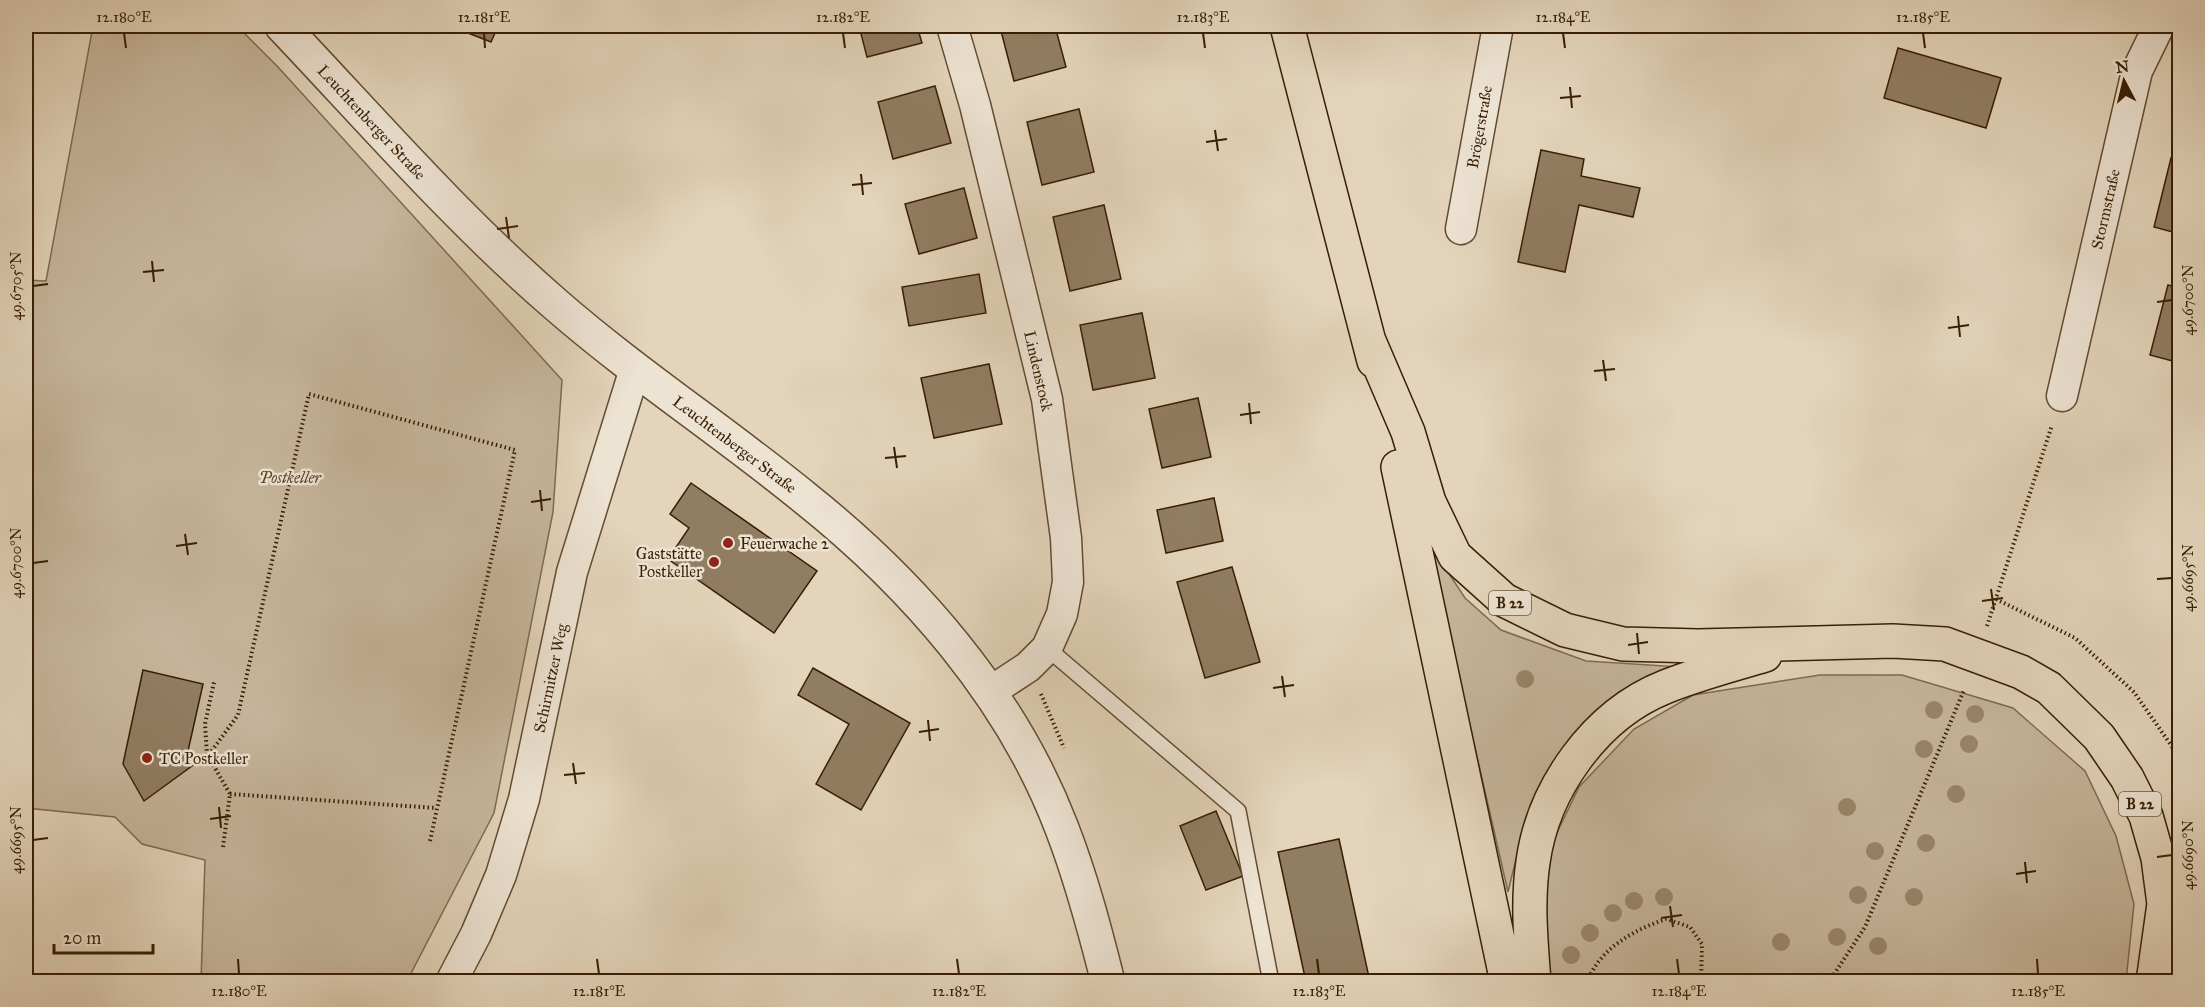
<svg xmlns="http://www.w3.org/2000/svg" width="2205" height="1007" font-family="'IM FELL Great Primer',serif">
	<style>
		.green { fill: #c6b59c; stroke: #7f6a4f; stroke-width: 1.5 }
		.building { fill: #917d62; stroke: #381e02; stroke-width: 1.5 }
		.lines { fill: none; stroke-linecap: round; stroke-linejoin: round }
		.service-casing { stroke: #634c30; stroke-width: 18 }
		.minor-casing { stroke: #634c30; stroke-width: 33 }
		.tertiary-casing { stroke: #634c30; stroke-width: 36 }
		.primary-casing { stroke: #381e02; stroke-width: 36 }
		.path { stroke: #381e02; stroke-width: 4; stroke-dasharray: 1.5 3; stroke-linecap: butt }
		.service { stroke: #ede3d3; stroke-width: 15 }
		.minor { stroke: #ede3d3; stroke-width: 30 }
		.tertiary { stroke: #ede3d3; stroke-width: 33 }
		.primary { stroke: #e3d4bb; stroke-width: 33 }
		.tree { fill: #99856a }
		.ticks { fill: none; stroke: #381e02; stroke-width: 2 }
		.poi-dot { fill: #8f2418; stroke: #ede3d3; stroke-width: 2 }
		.labels { text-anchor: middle; stroke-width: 5; stroke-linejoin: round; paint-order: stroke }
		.shield { fill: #ede3d3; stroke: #6e5941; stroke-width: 1.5 }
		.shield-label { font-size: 15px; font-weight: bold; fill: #381e02 }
		.street-label { font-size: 16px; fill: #381e02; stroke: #ede3d3 }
		.park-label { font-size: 16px; font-style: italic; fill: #5c4428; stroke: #ede3d3 }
		.poi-label { font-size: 16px; fill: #381e02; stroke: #ede3d3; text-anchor: start }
		.neatline { fill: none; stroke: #381e02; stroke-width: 2 }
		.ticks-label { font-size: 15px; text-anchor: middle; fill: #381e02 }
	</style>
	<rect width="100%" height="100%" fill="#e3d4bb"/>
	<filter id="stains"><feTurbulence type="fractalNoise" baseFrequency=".00333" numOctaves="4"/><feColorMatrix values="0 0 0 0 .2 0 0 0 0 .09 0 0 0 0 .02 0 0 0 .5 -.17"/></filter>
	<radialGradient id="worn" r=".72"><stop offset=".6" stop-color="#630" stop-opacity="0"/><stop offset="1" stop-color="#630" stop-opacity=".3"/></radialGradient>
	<!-- green -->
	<path class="green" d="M93 26H237L278 67 562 380 553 512 494 813 407 981H201L205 860 142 844 115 817 26 808V280L46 281Z
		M1428 542 1465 598 1501 630 1586 661 1682 667 1562 757 1524 826 1508 892Z
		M1820 675H1902L2013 708 2085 771 2116 836 2134 904 2126 981 1549 982 1544 912 1552 843 1579 787 1634 729 1693 695Z"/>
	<!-- building -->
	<path class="building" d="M450 26H498L491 42Z
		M859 26H917L922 43 867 57Z
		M1005 26H1055L1066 67 1014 81 1000 27Z
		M1898 48 2001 78 1986 128 1884 98Z
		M935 86 951 143 893 159 878 102Z
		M1079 109 1094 172 1042 185 1027 122Z
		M1541 150 1584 159 1581 176 1640 188 1633 217 1579 205 1565 272 1518 262Z
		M2171 158 2180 160V234L2154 227Z
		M964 188 977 238 919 254 905 204Z
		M1104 205 1121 279 1070 291 1053 217Z
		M979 274 986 313 909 326 902 287Z
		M2168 285 2180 288V363L2150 355Z
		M1142 313 1155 378 1093 390 1080 325Z
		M989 364 1002 424 934 438 921 378Z
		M1198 398 1211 457 1162 468 1149 409Z
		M691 483 817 571 774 633 668 559 689 528 670 514Z
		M1214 498 1223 541 1166 553 1157 510Z
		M1232 567 1260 662 1205 678 1177 582Z
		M813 668 910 723 861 810 816 784 849 724 798 695Z
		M143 670 203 684 188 751 196 763 144 801 123 764Z
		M1216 811 1243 876 1206 890 1180 826Z
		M1339 839 1370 982H1306L1278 852Z"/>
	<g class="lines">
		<!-- service casing -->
		<g class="service-casing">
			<path id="service" d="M1047 648 1238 811 1271 982"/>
		</g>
		<!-- minor casing -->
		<g class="minor-casing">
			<path id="minor" d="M952 26 975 105 1047 399 1066 538 1068 582 1062 614 1047 648 1028 667 990 692
				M1461 229 1498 26
				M2062 396 2137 71 2159 26
				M451 982 476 934 501 875 524 799 572 572 635 369"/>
		</g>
		<!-- tertiary casing -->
		<g class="tertiary-casing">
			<path id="tertiary" d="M282 26C371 120 456 218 554 303 634 373 723 431 805 498 913 584 1011 696 1061 826 1081 877 1095 930 1108 982"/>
		</g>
		<!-- primary casing -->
		<g class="primary-casing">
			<path id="primary" d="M1287 26 1374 361
				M1369 341 1408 432 1429 502 1455 556 1504 600 1565 630 1623 644 1698 646 1893 641 1945 644 2021 672 2049 688 2099 737 2127 778 2146 816 2158 858 2164 904 2153 982
				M1398 467 1507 982
				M1534 982C1531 942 1527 902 1533 862 1543 789 1595 715 1665 687 1697 674 1732 665 1765 655"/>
		</g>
		<!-- path -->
		<path class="path" d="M1996 599 2075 638 2134 692 2180 758
			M1987 626 2052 425
			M1041 694 1064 748
			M207 755 205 724 214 682
			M230 794 436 808
			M223 847 230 794 208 756 238 715 309 394 515 450 430 841
			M1587 982C1600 948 1634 930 1666 919L1690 927 1702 944 1701 982
			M1829 982 1865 927 1964 690"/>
		<!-- service -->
		<use href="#service" class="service"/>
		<!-- minor -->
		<use href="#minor" class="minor"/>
		<!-- tertiary -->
		<use href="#tertiary" class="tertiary"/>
		<!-- primary -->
		<use href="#primary" class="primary"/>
	</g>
	<!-- trees -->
	<g class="tree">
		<circle cx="1525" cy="679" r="9"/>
		<circle cx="1934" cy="710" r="9"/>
		<circle cx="1975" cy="714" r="9"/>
		<circle cx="1969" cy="744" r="9"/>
		<circle cx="1924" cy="749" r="9"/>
		<circle cx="1956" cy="794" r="9"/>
		<circle cx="1847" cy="807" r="9"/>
		<circle cx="1926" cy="843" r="9"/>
		<circle cx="1875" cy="851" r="9"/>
		<circle cx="1858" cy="895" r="9"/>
		<circle cx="1664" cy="897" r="9"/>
		<circle cx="1914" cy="897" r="9"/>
		<circle cx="1634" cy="901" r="9"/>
		<circle cx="1613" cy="913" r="9"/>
		<circle cx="1590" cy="933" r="9"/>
		<circle cx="1837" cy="937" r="9"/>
		<circle cx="1781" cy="942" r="9"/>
		<circle cx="1878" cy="946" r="9"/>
		<circle cx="1571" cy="955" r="9"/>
	</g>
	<!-- ticks -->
	<path class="ticks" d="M124 33 126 48M484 33 485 48M843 33 845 48M1203 33 1205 48M1563 33 1565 48M1923 33 1925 48M1570 87 1572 108M1560 98 1581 96M1215 130 1218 151M1206 142 1227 139M861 174 863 195M852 185 872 183M506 217 509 238M497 229 518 226M152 261 154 282M143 272 164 270M33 286 48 284M2157 302 2172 300M1958 316 1960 337M1948 328 1969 325M1603 360 1606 381M1594 371 1615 369M1249 403 1251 424M1240 415 1260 412M894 447 897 468M885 458 906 456M540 490 542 511M531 502 551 499M185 534 188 555M176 546 197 543M33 563 48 561M2157 579 2172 578M1991 589 1994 610M1982 601 2003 598M1637 633 1639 654M1628 645 1648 642M1282 676 1285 697M1273 688 1294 685M928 720 930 741M919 732 939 729M573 763 576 784M564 775 585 773M219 807 221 828M210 819 231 816M33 840 48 838M2157 857 2172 855M2025 862 2027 883M2016 874 2036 871M1670 906 1673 927M1661 918 1682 915M238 959 239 974M597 959 599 974M957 959 959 974M1317 959 1319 974M1677 959 1679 974M2037 959 2038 974"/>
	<!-- markers -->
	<g class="poi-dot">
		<circle cx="728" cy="543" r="6"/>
		<circle cx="714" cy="562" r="6"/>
		<circle cx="147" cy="758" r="6"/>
	</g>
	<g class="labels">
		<!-- shield labels -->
		<g class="shield">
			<rect x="1489" y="591" width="42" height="24" rx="4.5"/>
			<rect x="2119" y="792" width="42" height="24" rx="4.5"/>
		</g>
		<g class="shield-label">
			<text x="1510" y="608">B 22</text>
			<text x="2140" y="809">B 22</text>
		</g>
		<!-- street labels -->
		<g class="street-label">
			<text transform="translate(372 122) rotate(47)" y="6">Leuchtenberger Straße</text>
			<text transform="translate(1479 127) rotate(-80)" y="6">Brögerstraße</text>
			<text transform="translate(2105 209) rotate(-77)" y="6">Stormstraße</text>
			<text transform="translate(1039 371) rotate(77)" y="6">Lindenstock</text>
			<text transform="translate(735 444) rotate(37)" y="6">Leuchtenberger Straße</text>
			<text transform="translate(550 678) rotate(-78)" y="6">Schirmitzer Weg</text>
		</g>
		<!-- park labels -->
		<g class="park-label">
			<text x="290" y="483">Postkeller</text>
		</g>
		<!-- poi labels -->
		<g class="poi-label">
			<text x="740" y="549">Feuerwache 2</text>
			<text x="702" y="559" text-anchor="end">Gaststätte<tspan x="702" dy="18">Postkeller</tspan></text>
			<text x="159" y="764">TC Postkeller</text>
		</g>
	</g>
	<!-- margin -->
	<rect width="2205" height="1007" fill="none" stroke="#e3d4bb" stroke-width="66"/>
	<!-- north arrow -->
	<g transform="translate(2124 81) rotate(353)" stroke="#ede3d3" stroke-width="4.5" paint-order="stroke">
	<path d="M0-4.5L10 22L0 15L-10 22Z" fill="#381e02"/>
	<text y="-9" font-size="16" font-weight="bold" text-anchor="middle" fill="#381e02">N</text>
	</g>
	<!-- scale -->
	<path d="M54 944v9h99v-9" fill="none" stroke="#381e02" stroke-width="3"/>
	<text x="63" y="944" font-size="18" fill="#381e02" stroke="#ede3d3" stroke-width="4.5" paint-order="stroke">20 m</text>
	<rect x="33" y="33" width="2139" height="941" class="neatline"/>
	<g class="ticks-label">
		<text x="124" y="22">12.180°E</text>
		<text x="484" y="22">12.181°E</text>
		<text x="843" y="22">12.182°E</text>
		<text x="1203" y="22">12.183°E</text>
		<text x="1563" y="22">12.184°E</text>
		<text x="1923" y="22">12.185°E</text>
		<text transform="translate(16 286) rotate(-90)" y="5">49.6705°N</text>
		<text transform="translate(2188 300) rotate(-90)" y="5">49.6700°N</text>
		<text transform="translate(16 563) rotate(-90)" y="5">49.6700°N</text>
		<text transform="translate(2188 578) rotate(-90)" y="5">49.6695°N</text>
		<text transform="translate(16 840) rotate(-90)" y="5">49.6695°N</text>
		<text transform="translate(2188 855) rotate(-90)" y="5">49.6690°N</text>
		<text x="239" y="996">12.180°E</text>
		<text x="599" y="996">12.181°E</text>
		<text x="959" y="996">12.182°E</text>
		<text x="1319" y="996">12.183°E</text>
		<text x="1679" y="996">12.184°E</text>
		<text x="2038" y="996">12.185°E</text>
	</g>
	<rect width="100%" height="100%" filter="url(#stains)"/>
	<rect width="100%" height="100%" fill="url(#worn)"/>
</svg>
